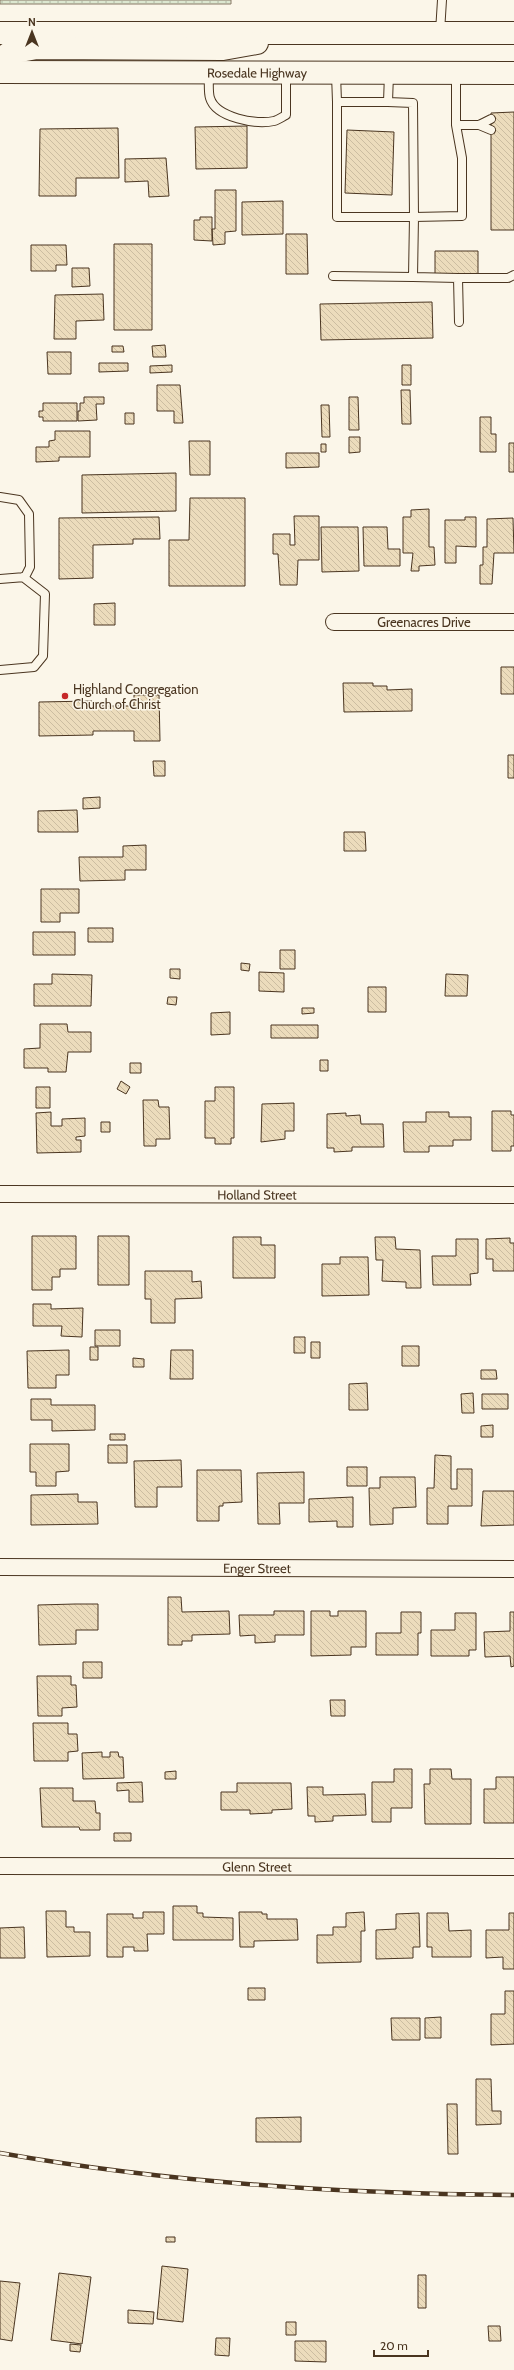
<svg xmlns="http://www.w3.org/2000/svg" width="514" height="2370" font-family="Cabin,sans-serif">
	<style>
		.grass { fill: url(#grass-dots); stroke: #887966 }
		.building { fill: url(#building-back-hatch); stroke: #4a3520 }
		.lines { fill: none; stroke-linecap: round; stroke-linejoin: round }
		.service-casing { stroke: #4a3520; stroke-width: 10 }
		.minor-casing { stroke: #4a3520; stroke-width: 18 }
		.primary-casing { stroke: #4a3520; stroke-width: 24 }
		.service { stroke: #fbf6e9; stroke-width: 8 }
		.minor { stroke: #fbf6e9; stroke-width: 16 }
		.primary { stroke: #fbf6e9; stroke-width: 22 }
		.rail-casing { stroke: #4a3520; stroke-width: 4.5 }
		.rail { stroke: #fbf6e9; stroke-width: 3; stroke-dasharray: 9; stroke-linecap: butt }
		.poi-dot { fill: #c62828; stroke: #fbf6e9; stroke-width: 1.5 }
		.labels { text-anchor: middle; stroke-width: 3; stroke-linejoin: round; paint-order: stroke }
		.street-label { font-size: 13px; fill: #4a3520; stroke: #fbf6e9 }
		.poi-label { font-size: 13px; fill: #4a3520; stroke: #fbf6e9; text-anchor: start }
	</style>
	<defs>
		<pattern id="grass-dots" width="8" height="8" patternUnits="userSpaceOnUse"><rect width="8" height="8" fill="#dce7d0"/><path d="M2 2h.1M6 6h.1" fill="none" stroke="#bec7b2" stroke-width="1.8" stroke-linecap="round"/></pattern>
		<pattern id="building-back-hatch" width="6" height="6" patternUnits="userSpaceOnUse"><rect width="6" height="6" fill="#ecdcbc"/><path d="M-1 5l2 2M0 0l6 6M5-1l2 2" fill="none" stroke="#ccbda1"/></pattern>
	</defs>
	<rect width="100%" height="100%" fill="#fbf6e9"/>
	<!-- grass -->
	<path class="grass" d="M0 0H231V4H0Z"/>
	<!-- building -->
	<path class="building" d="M514 112V230H491V113Z
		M247 126V168L196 169 195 127Z
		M118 128 119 178H76V196H39L40 129Z
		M347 130 394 132 392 195 345 193Z
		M166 158 169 196 149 197 148 181 125 182V159Z
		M215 190H236V231L225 232V244L213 245 212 229H215Z
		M283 201V234L242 235V202Z
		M200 217H212V241L194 240V220H200Z
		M286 234H307L308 274H286Z
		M114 244H152V330H114Z
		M31 245H66L67 265H56V271H31Z
		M435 251H478V274H435Z
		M72 268H89L90 286 72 287Z
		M103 294 104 320 76 321V339H54L55 295Z
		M432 302 433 338 321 340 320 304Z
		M165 345 166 357H153L152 346Z
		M112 346H123L124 352H112Z
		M47 352H71V374H48Z
		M99 363H128V371L99 372Z
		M172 365V372L150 373V366Z
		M402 365H411V385H402Z
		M157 385H180L183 423H174V411H157Z
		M401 390H410L411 424H402Z
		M84 397H104V404H96L97 420 78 421V411H80V403H84Z
		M349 397H358L359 430H349Z
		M43 403H77V421H43V417H39V411H43Z
		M321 405H329L330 437H322Z
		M125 413H134V424H125Z
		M480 417H491V434H496V452H480Z
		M55 431H90V457H59V461L36 462V447H49V441L55 440Z
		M349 437H360V452L349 453Z
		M189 441H210V475H190Z
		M509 443H514V472H509Z
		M321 444H326V452H321Z
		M286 453H319V467L286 468Z
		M176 473V511L82 513V475Z
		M190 498H245V586H169V540H189Z
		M429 509V547H434L435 565 419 566V571H411L413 553H403V517H411V510Z
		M294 516H319V560H298L297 585H280L278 554H273V534H290V545H295Z
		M159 517 160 539H133V544L93 545V578L59 579V518Z
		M465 517H476V547L456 546V563H445V520H465Z
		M513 518 514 553H494L492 584H480V565H483V547H487V519Z
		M321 527H358L359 571 322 572Z
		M363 527H387L388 549H400V566H364Z
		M115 603V625H94V604Z
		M501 667H514V694H501Z
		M343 683H373V686H387V690L412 689V711L344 712Z
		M134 695H159L160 741H134V731H93V735L39 736V702L92 701V706H134Z
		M508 755H514V778H508Z
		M153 761H165V776H154Z
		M100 797V808L83 809V798Z
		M77 810 78 832H38V811Z
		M344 832H365L366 851H344Z
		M146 845V870H125V880L80 881 79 857H123V846Z
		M41 889H79V913H60V922H41Z
		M88 928H113V942H88Z
		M33 932H75V955H33Z
		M280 950H295V969H280Z
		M241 963 250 964 249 971 241 970Z
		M170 969H180V979L170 978Z
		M259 972 284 973V992L259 991Z
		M52 974 92 975 91 1006H34V984H52Z
		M446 974 468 975 467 996H445Z
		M368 987H386V1012H368Z
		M168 997H177L176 1005 167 1004Z
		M302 1008H314V1013L302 1014Z
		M230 1012V1034L211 1035V1013Z
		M40 1024H67L68 1032H91V1052H68L66 1072H48V1068H24V1049L40 1048Z
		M271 1025H318V1038H271Z
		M320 1060H328V1071H320Z
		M130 1063H141V1073H130Z
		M121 1081 130 1087 126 1094 117 1089Z
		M36 1087H50V1108H36Z
		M215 1087H234V1138H231V1144H215V1138H205V1101H215Z
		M143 1100H158L159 1107H169L170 1139H156V1146H144Z
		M294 1103V1131H285V1139L261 1142 262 1104Z
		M492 1111H511V1115H514V1146H511V1151H492Z
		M51 1112V1126H62V1119L85 1118V1136L76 1137V1140H81V1152L37 1153 36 1113Z
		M426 1112H449V1117H471V1140H453V1146H429V1152H404L403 1122H426Z
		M346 1113V1116L360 1115 361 1124H383L384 1147H352V1151L334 1152V1148H327V1114Z
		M101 1122H110V1132H101Z
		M32 1236H76V1269H60V1277H52V1290H32Z
		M98 1236H129V1285H98Z
		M233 1237H261V1245H275V1278H233Z
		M375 1237H395L396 1249 420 1250 421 1288H406V1282L382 1281 383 1260H376Z
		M510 1238V1243H514V1271H493V1259H486V1239Z
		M456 1239H478V1273L470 1274 471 1285H433L432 1256H456Z
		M340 1257H368L369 1295 322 1296V1264H340Z
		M145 1271H192V1282L201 1281 202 1298 175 1299V1323H151V1299H145Z
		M33 1304H51V1309L83 1308 82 1337 61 1336 62 1326H33Z
		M95 1330H120V1346H95Z
		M294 1337H305V1353H294Z
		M311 1342H320V1358H311Z
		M402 1346H419V1366H402Z
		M90 1347H98V1360H90Z
		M69 1350V1375H56V1388H28L27 1351Z
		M171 1350H193V1379H170Z
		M133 1358 144 1359V1367H133Z
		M481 1370H496L497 1379H481Z
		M367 1383 368 1410H349V1384Z
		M473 1393 474 1413H462L461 1394Z
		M482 1394H508V1409H482Z
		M31 1399H51V1405H95V1430L52 1431V1420H31Z
		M493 1425V1437H481V1426Z
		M110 1434H125V1440H110Z
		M30 1444H69V1471L56 1472V1486H36V1472H30Z
		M108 1445H127V1463H108Z
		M435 1455 451 1456V1489H457V1469H472V1506H448V1524H427V1488H434Z
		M181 1460 182 1487H157V1507H135L134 1461Z
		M347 1467H367V1486H347Z
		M197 1470H241L242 1502 223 1503V1506H219V1521H197Z
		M304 1472V1503H279L280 1524H258L257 1473Z
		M380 1477H415L416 1507 393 1508V1524L370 1525 369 1488H380Z
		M483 1491H514V1525L481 1526Z
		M78 1494V1502H97L98 1524 31 1525V1495Z
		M353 1497V1527H337V1521L309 1522V1499Z
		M168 1597H181L182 1612 229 1611 230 1634 192 1635V1641H182V1645H168Z
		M75 1604H98V1630H76V1644L39 1645 38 1605Z
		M274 1611H304V1635H275V1642L255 1643V1635L240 1636 239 1615H274Z
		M311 1611H330V1616H338V1611H366V1647H351V1655L311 1656Z
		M401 1612H421V1633H418V1655H376V1633H401Z
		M510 1612H514V1666L511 1667 510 1656 485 1657 484 1632 510 1631Z
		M455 1613H476V1650H469V1656H431V1630H455Z
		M83 1662H102V1678H83Z
		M37 1676H71V1685H76L77 1707 62 1708V1716H38Z
		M330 1700H345V1716H331Z
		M33 1723H68V1734H77L78 1751 68 1752V1761H34Z
		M102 1752V1757H110V1752H118L119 1757H123L124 1778 83 1779 82 1753Z
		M394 1769H412V1808H391V1822H372V1782H394Z
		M430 1769H451L452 1779H471V1824H425L424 1784H430Z
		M176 1771V1779H165V1772Z
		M496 1777H514V1823H484V1789H496Z
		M142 1782 143 1802H129V1790L117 1791V1783Z
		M237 1783H291L292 1809 272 1810V1813L250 1814V1810H221V1792H237Z
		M307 1787H323V1795L365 1794 366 1815 333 1816V1821L315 1822V1816H308Z
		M40 1788H73V1801H95L96 1813H100V1830H80L79 1827H42Z
		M114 1833H131V1841H114Z
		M173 1906H197V1913H203V1917L233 1918V1940H173Z
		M46 1911H66V1927H74V1932H90V1956L47 1957Z
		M143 1912H164V1934H147L148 1951H134V1947H123V1957H107V1914H133V1918H143Z
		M239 1912H262V1914H267V1919H297L298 1940 254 1941V1947H240Z
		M364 1912 365 1931H361V1962L317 1963V1935H333V1927H346V1913Z
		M419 1913 420 1947H413V1958L376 1959V1930L396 1929V1914Z
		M427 1913H448L449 1931 471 1930V1957H432V1947H427Z
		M509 1913H514V1969H503V1957L486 1958V1930H509Z
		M24 1927 25 1958H0V1928Z
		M248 1988H265V2000H248Z
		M505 1991H514V2044L491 2045V2014H505Z
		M441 2017V2038H425V2018Z
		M391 2018H420V2040H392Z
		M476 2079H491L492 2111H501V2124L476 2125Z
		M447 2104H457L458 2154H448Z
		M301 2117V2142H256V2118Z
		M166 2237H175V2242H166Z
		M162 2266 188 2269 183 2322 157 2319Z
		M59 2273 91 2277 82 2344 51 2340Z
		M418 2275H426V2308H418Z
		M0 2281 20 2283 12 2341 0 2339Z
		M128 2310 154 2312 153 2324 128 2323Z
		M286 2322H296V2335H286Z
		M488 2326H500L501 2341H489Z
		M216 2338H230L229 2356 215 2355Z
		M295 2341H326V2362L295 2361Z
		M70 2344 81 2345 80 2352 70 2351Z"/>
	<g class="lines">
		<!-- service casing -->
		<g class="service-casing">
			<path id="service" d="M440 32 442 0
				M209 73C209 81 208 92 210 98 216 118 257 125 274 121 278 120 282 117 286 115V73
				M336 74 337 102
				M388 102H337V217H414L413 103 388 102 389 74
				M456 125H479L491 119
				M479 125 491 130
				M333 276 413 277 414 217 462 216V158L456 125V74
				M413 277 458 278 459 322
				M458 278H508L514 275
				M0 497 19 500 29 514 30 567 25 577 0 579
				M0 670 34 667 43 656 45 594 23 577"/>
		</g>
		<!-- minor casing -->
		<g class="minor-casing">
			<g id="minor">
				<path id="s1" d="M334 622H514"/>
				<path id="s2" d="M0 1194 514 1195"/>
				<path id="s3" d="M0 1567 514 1569"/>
				<path id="s4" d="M0 1866 514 1867"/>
			</g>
		</g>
		<!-- primary casing -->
		<g class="primary-casing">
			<g id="primary">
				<path d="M0 33H514"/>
				<path d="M0 59 9 53 37 48 223 49 257 43"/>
				<path id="s5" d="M0 72 514 73"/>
			</g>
		</g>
		<!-- service -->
		<use href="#service" class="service"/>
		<!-- minor -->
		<use href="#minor" class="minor"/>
		<!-- primary -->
		<use href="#primary" class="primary"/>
		<!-- rail casing -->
		<g class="rail-casing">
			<path id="rail" d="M0 2153C170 2183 341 2194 514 2195"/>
		</g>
		<!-- rail -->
		<use href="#rail" class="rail"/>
	</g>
	<!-- markers -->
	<circle class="poi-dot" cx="65" cy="696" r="4"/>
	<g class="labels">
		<!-- street labels -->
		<g class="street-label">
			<text dy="5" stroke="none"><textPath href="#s5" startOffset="257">Rosedale Highway</textPath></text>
			<text dy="5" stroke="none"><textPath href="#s1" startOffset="90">Greenacres Drive</textPath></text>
			<text dy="5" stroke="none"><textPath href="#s2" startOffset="257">Holland Street</textPath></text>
			<text dy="5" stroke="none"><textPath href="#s3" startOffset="257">Enger Street</textPath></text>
			<text dy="5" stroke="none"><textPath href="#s4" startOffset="257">Glenn Street</textPath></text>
		</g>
		<!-- poi labels -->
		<g class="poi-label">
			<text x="73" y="694">Highland Congregation<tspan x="73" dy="15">Church of Christ</tspan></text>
		</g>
	</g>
	<!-- north arrow -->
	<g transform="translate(32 32)" stroke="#fbf6e9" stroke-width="3" paint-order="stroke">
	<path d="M0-3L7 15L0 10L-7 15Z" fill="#4a3520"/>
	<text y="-6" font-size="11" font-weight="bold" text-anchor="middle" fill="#4a3520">N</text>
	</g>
	<!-- scale -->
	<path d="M374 2350v6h54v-6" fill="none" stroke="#4a3520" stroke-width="2"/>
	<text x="380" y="2350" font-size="12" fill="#4a3520" stroke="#fbf6e9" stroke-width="3" paint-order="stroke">20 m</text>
</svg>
